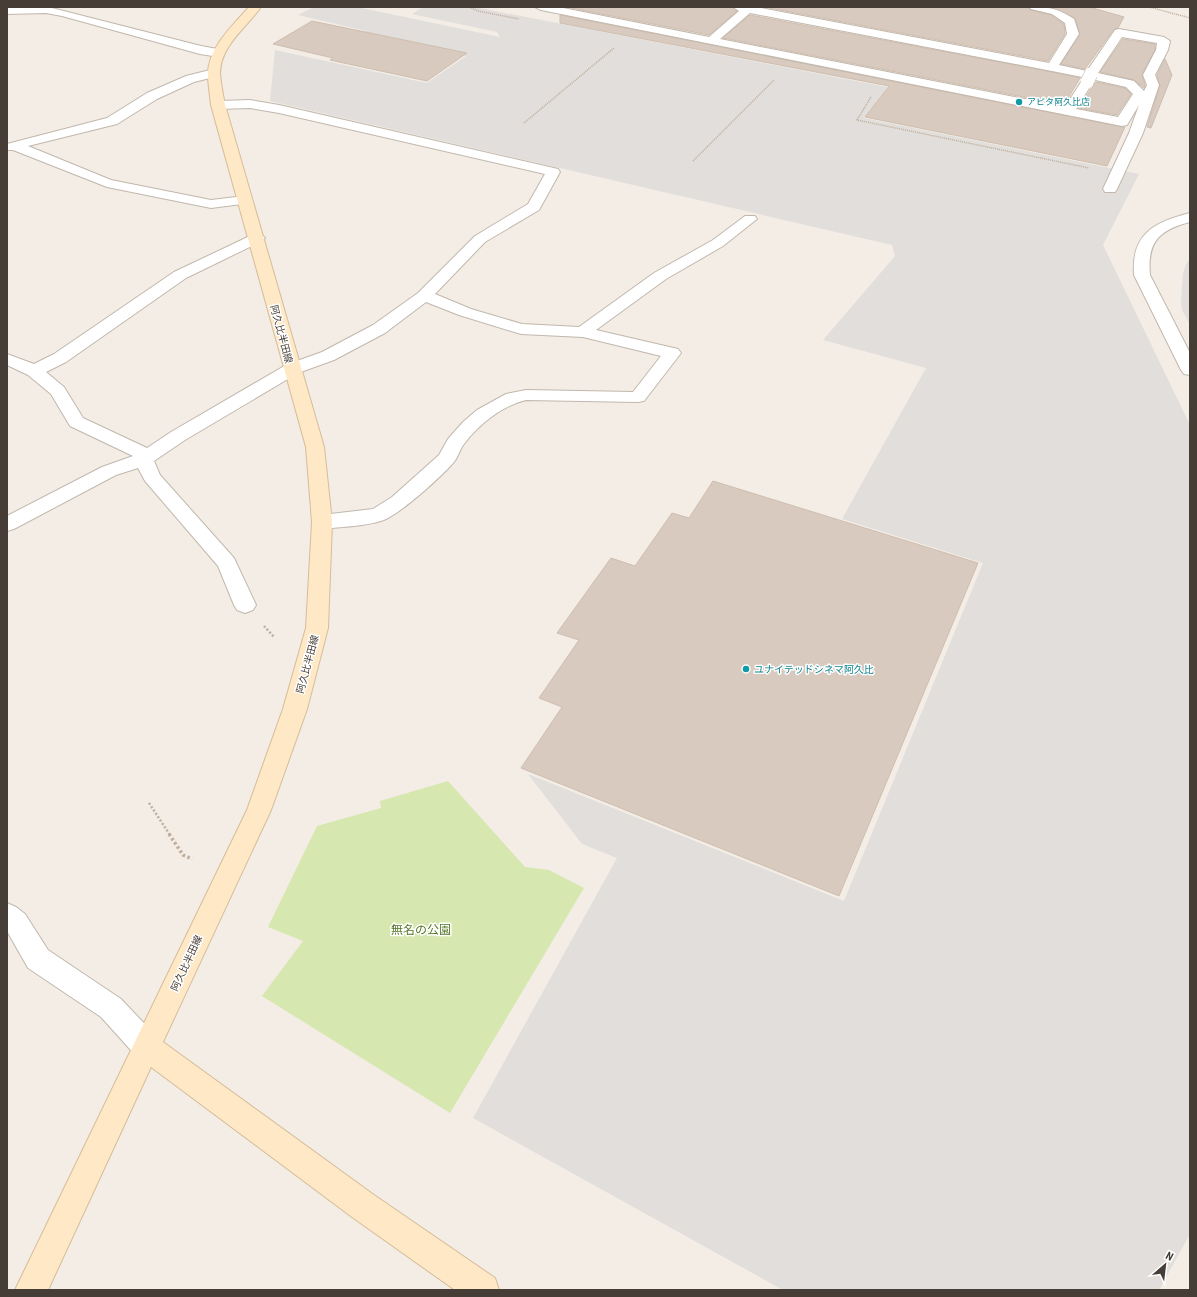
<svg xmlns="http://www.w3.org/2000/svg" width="1197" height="1297" font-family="'Roboto Condensed','Noto Sans JP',sans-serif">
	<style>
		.green { fill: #d6e7af }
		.parking { fill: #e1dedb }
		.building { fill: #d8cabf; stroke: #cfbeaf }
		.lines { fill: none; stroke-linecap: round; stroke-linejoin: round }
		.lane-casing { stroke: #c1b7ac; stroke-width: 2 }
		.street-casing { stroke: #c1b7ac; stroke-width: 2 }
		.secondary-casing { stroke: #d6bc99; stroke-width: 2 }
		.path-far2 { stroke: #c0ad9a; stroke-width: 1.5; stroke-dasharray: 1 1; stroke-linecap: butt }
		.path-far1 { stroke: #c0ad9a; stroke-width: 2.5; stroke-dasharray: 2 2; stroke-linecap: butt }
		.path { stroke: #c0ad9a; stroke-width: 3.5; stroke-dasharray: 2.5 2.5; stroke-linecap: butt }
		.lane { fill: #fff; fill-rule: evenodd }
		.street { fill: #fff; fill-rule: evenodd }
		.secondary { fill: #fee8c6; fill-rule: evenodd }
		.lane-bridge-casing { stroke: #c1b7ac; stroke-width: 14; stroke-linecap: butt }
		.lane-bridge { stroke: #fff; stroke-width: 13 }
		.culture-dot { fill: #0f9aa8; stroke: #fff; stroke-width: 1.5 }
		.labels { text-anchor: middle; stroke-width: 3; stroke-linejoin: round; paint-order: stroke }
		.far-culture-label { font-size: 9px; fill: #0d838f; stroke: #fff; text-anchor: start }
		.street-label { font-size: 10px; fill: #463d36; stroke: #fff }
		.culture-label { font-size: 10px; fill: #0d838f; stroke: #fff; text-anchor: start }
		.near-park-label { font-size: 12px; fill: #537729; stroke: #fff }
	</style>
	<rect width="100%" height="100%" fill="#f3ede6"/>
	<!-- green -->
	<path class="green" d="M448 781 525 867 549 870 584 888 450 1113 262 996 303 941 268 927 317 826 381 808 380 801Z"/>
	<!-- parking -->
	<path class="parking" d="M314 7H357L500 37 497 32 412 14 423 7H474L887 87 864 118 1139 174 1103 245 1190 425V1234L1159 1290H783L473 1118 617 858 582 844 528 774 844 901 983 563 842 519 926 368 823 340 895 256 892 245 270 101 275 50 427 83 466 56 362 34 366 31 298 15Z
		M1190 259V325L1182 310 1181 300 1183 273 1186 264Z"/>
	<!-- building -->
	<path class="building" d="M566 7H732L737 11 709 35Z
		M764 7H1028L1031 10 1051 15 1064 24 1065 34 1048 61Z
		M1051 7H1089L1124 17 1118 28 1114 29 1085 69 1061 64 1080 34 1075 18Z
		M560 15 1122 127H1125L1107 166 865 117 889 86 560 23Z
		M750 15 1052 72 1080 78 1064 105 723 38Z
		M312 21 467 53 427 81 330 60 333 58 273 44Z
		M1123 39 1155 44V50L1142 74 1145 85 1144 88 1134 80 1100 72Z
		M1165 59 1172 75 1151 128 1147 127 1160 85 1157 75Z
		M1096 82 1125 88 1131 94 1117 115 1078 108Z
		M713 481 978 563 839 896 521 768 562 707 539 698 579 640 557 633 611 558 635 566 672 513 689 518Z"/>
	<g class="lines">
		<!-- lane casing -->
		<g class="lane-casing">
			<path id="lane" d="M535 7H558L709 37 739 11 733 7H756L1049 63 1067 34 1065 23 1052 14 1031 9 1029 7C1049 7 1057 8 1074 19L1079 34 1059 65 1087 71 1115 30 1119 29 1164 37 1170 41 1168 50 1155 75 1159 85 1143 133 1117 189 1115 192H1105L1103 189 1129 133 1139 105 1127 125 1122 126 541 10ZM750 13 1052 71 1087 78 1083 79 1065 107 720 39ZM1122 37 1157 43 1156 50 1143 75 1147 85 1144 91 1134 81 1098 73ZM1091 79 1126 87 1133 94 1118 117 1076 109 1093 82Z"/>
		</g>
		<!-- street casing -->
		<g class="street-casing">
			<path id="street" d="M48 7 201 46 223 50 225 53 219 57 200 54 62 16 46 13 7 14V8Z
				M214 69 220 73 218 76 194 82 157 99 117 124 28 146 111 180 211 200 245 196 250 197 252 200 250 203 211 208 107 187 13 150H7V144L107 118 147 93 186 76Z
				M250 100 279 105 558 169 560 172 539 210 485 242 435 294 471 309 522 324 579 327 654 273 713 240 745 216H755L757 219 723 246 666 279 596 330 678 349 681 353 644 401 638 402 526 400C502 406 479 424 464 444 460 449 458 457 454 462 440 478 404 510 386 519 372 526 338 527 322 529L315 527 312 522 315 517 322 515 373 509 392 497 439 455 448 439 463 422 477 410 506 394 526 390 633 392 661 356 583 337 521 334 459 315 426 302 385 333 334 360 298 373 185 440 154 461 160 475 234 558 256 605 253 610 245 613 237 610 234 605 218 566 145 481 138 468 116 475 14 529 7 531V516L102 467 133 456 70 426 51 394 28 375 7 365V354L34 364 54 354 174 272 252 235H262L265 238 262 241 186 278 66 362 46 372 64 387 83 418 147 448 171 432 286 365 322 352 373 325 418 293 475 236 528 204 545 174 279 113 250 108 218 109 211 105 218 101Z
				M1190 213V222C1159 230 1147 242 1150 275L1190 353V375L1184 374 1181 370 1134 275C1131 234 1154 222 1190 213Z
				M7 903 16 907 25 914 48 950 121 999 157 1037 161 1047 157 1057 147 1061 137 1057 101 1017 28 968 7 931Z"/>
		</g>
		<!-- secondary casing -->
		<g class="secondary-casing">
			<path id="secondary" d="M249 7H261C246 28 220 46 220 74 221 84 223 95 225 105L324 447 332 522 328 628 307 709 271 810 163 1042 374 1195 495 1278 499 1290H455L352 1217 151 1067 48 1290H15L247 810 283 709 306 628 312 522 306 447 211 105C210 95 208 84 208 74 208 48 233 25 249 7Z"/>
		</g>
		<!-- path-far2 -->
		<path class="path-far2" d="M469 7 478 11 519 19
			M1149 7 1190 18
			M871 97 857 120 1089 168
			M524 123 614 48
			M693 161 774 80"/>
		<!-- path-far1 -->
		<path class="path-far1" d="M264 626 274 637
			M149 803 170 835"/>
		<!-- path -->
		<path class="path" d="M169 834 183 855 192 859"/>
		<!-- lane -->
		<use href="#lane" class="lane"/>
		<!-- street -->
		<use href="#street" class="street"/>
		<!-- secondary -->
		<use href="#secondary" class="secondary"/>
		<!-- lane-bridge casing -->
		<g class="lane-bridge-casing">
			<path id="lane-bridge" d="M1087 82 1091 74"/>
		</g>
		<!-- lane-bridge -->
		<use href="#lane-bridge" class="lane-bridge"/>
	</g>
	<!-- markers -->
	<g class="culture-dot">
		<circle cx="1019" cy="102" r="4"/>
		<circle cx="746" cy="669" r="4"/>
	</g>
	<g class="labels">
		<!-- far-culture labels -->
		<g class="far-culture-label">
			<text x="1027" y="105">アピタ阿久比店</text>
		</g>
		<!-- street labels -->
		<g class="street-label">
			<text transform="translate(282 334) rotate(75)" y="4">阿久比半田線</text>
			<text transform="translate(307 664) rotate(-75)" y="4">阿久比半田線</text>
			<text transform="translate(186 963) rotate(-65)" y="4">阿久比半田線</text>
		</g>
		<!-- culture labels -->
		<g class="culture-label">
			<text x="754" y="673">ユナイテッドシネマ阿久比</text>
		</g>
		<!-- near-park labels -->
		<g class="near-park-label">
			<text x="421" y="934">無名の公園</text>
		</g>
	</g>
	<!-- border -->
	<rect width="1197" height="1297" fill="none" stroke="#463d36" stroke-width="16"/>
	<!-- north arrow -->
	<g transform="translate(1165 1265) rotate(28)" stroke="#ffffff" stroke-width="3" paint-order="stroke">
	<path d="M0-3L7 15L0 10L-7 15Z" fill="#463d36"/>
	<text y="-6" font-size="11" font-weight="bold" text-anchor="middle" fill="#463d36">N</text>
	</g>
</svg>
